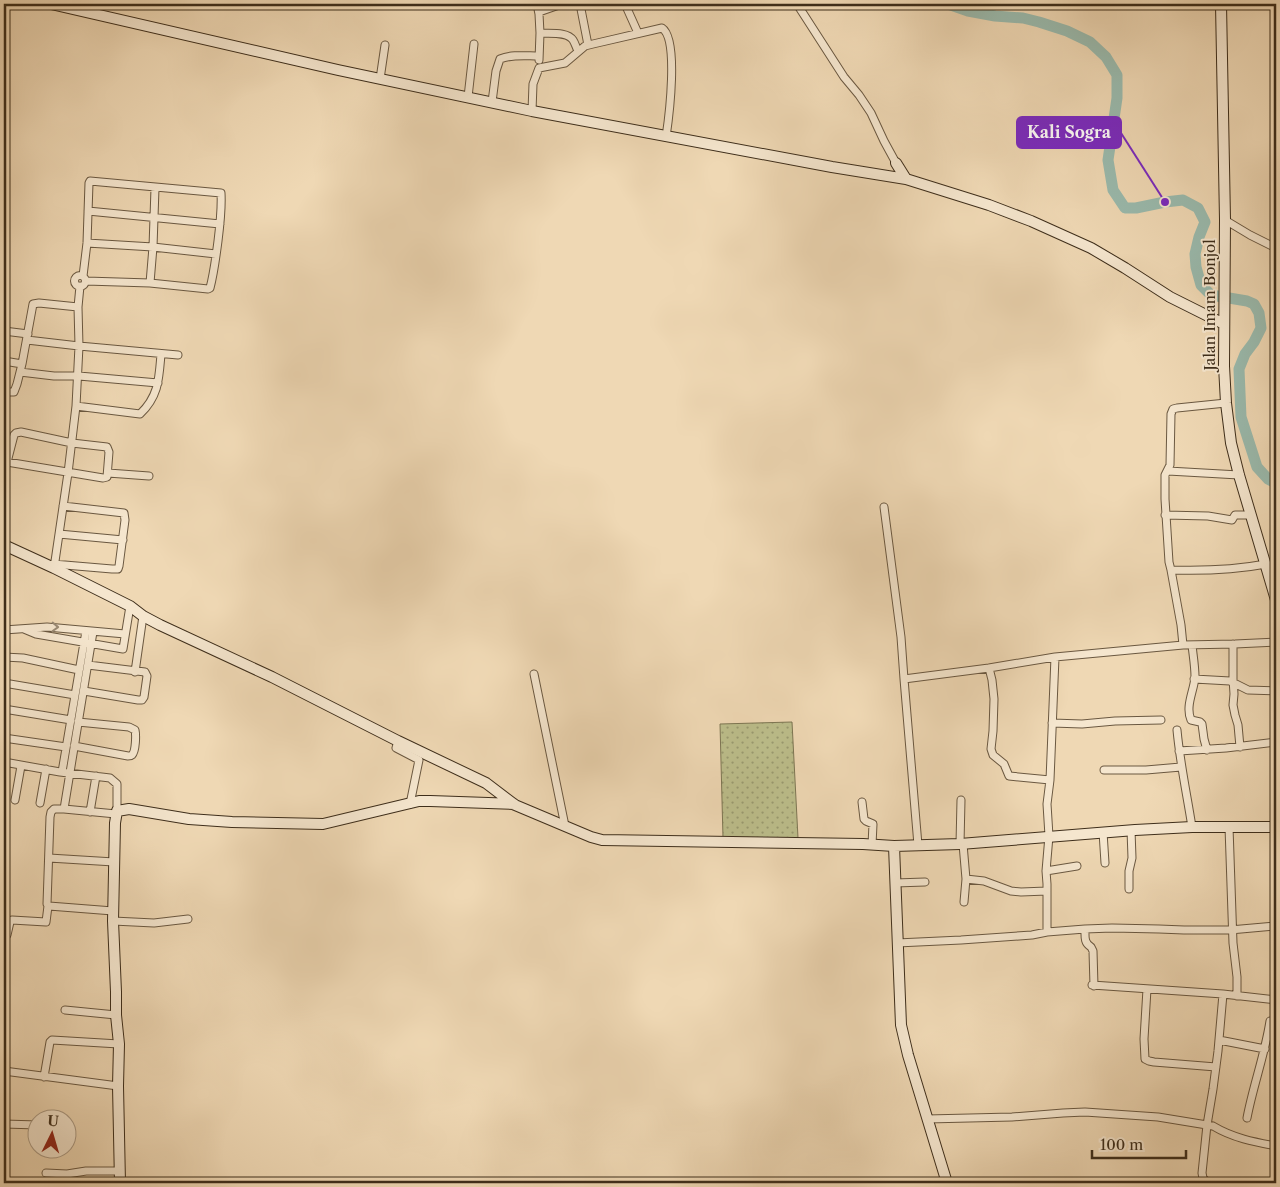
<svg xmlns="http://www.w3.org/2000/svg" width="1280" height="1187" font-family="'Libre Caslon Text',serif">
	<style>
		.grass { fill: url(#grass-dots); stroke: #7d7653 }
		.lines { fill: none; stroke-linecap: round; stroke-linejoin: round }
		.river { stroke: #9abaad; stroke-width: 11 }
		.street-casing { stroke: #6a5841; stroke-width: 9 }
		.secondary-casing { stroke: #3e2e1b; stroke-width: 12 }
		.street { stroke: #f5e6ce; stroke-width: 7 }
		.secondary { stroke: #f5e6ce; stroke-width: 10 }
		.oneway { stroke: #9a8a74 }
		.labels { text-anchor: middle; stroke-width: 4; stroke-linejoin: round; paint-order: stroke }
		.street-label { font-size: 15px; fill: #3e2e1b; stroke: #f5e6ce }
		.leader { fill: none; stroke: #7b2cbf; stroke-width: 2 }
		.callout-dot { fill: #7b2cbf; stroke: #f5e6ce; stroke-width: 2 }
		.callout { fill: #7b2cbf; stroke: #7b2cbf; stroke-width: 2 }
		.callout-label { font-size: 16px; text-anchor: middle; font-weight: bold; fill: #fff }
	</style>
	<defs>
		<pattern id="grass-dots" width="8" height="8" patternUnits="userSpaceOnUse" patternTransform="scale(1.25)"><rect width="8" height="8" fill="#bcbe8b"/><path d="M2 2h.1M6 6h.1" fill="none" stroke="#9a9b71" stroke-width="1.8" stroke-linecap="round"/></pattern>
	</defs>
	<rect width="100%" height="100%" fill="#efd8b4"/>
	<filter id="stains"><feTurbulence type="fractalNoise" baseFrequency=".004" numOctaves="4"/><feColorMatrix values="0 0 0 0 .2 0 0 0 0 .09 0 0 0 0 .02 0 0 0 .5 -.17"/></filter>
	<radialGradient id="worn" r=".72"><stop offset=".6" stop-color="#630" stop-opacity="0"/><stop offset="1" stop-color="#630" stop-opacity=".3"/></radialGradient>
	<!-- grass -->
	<path class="grass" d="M792 722 798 838H723L720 724Z"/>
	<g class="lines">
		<!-- river -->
		<path class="river" d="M948 4 968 11 995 16 1023 18 1039 22 1067 31 1090 42 1106 57 1117 75V98L1108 160 1113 190 1125 208H1136L1165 202 1183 200 1198 208 1205 222 1199 237 1195 254 1196 267 1201 285 1211 295 1247 301 1254 304 1259 313 1261 328 1254 342 1245 354 1239 369 1241 417 1257 467 1268 479 1276 483"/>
		<!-- street casing -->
		<g class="street-casing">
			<path id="street" d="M537 4 539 14 540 33C549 34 567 31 573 40 575 43 576 47 578 51
				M580 4 588 45
				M625 4 638 33
				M797 4 844 77 859 95 871 113 884 141 896 163
				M539 12 562 4
				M539 60 540 33
				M380 79 385 45
				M468 97 474 44
				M492 102 496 71 500 59C512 54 526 56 539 56
				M532 111 533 84 539 68 565 63 585 46 593 44 662 28C679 39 669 117 666 137
				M88 211 220 224
				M1225 220 1250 235 1276 248
				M87 243 153 247 216 254
				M74.5 281a5.5 5.5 0 1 1 11 0a5.5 5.5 0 1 1-11 0Z
				M83 276 87 243 89 183 90 181 221 193C222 209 220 225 218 241 216 256 214 273 210 288L208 289 150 283 86 281
				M150 283 153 247 155 188
				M4 331 28 334
				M27 340 79 346 78 307 80 286
				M4 361 22 364
				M20 372 54 376H79L158 383
				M4 392H14L17 384 22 364 33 304 39 303 78 307
				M1226 403 1177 408 1173 409 1171 414 1170 465 1165 475V499L1169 562 1171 570 1181 625 1183 645 1235 644 1276 642
				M76 406 140 414C159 396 159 378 161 354
				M21 432 72 443 107 447 109 452 107 477 103 478 7 462 14 435 16 433Z
				M1168 471 1239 475
				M108 473 149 476
				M884 507 901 637 904 679
				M1165 515 1208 516 1232 520 1235 515H1251
				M59 534 123 540
				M53 564 112 569H118L119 566 125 520 124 513 63 506
				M54 568 68 473 76 406 79 346 178 355
				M1171 570C1203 571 1234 570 1266 564
				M24 629 36 634 123 649 130 606
				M4 630 47 627 125 634
				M1233 644V679L1234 694 1233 705 1235 715 1238 725 1240 747
				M1192 645C1193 655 1195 666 1195 677 1194 691 1185 706 1191 720L1200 722 1202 724 1204 739 1207 750
				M4 657 23 658 79 670
				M989 668 992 680 994 699 993 731 991 749 993 755 1004 764 1009 776 1050 780 1047 804 1049 836 1046 871 1047 884V932
				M135 672 143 616
				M534 674 565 826
				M1194 679 1230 681 1248 690 1276 691
				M4 683 75 695
				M84 691 138 700H142L144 697 147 676 145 672 88 665
				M4 709 71 720
				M1052 723 1082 724 1115 721 1161 720
				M1177 730C1180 763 1187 795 1192 827
				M4 738 66 747
				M398 741 396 748 419 760 410 804
				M74 746 128 756C130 756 131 756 132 755 136 751 136 734 135 730L129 727 78 722
				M1179 751 1226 748 1276 742
				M4 762 60 772 110 778 117 784V811
				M1104 770H1146L1181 767
				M62 772 86 631
				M1050 780 1055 657
				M15 800 21 766
				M862 802 864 819 866 821 873 824 872 845
				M40 803 46 769
				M64 809 93 632
				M90 812 96 776
				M1229 827 1233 943 1237 977V996
				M1103 832 1105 863
				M960 844 961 800
				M963 844 966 879 964 902
				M918 845 904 679 989 668 1055 657 1183 645
				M49 858 114 862
				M1046 871 1077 866
				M966 879 984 881 1011 891 1021 892 1047 891
				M895 883 925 882
				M1129 889V871L1132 858 1131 830
				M113 911 49 906 47 904 50 817 51 812 54 809H64L116 814
				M113 921 154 923 188 919
				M1085 929C1085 937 1084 943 1091 947L1093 951 1094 986
				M4 936 7 935 10 922 12 920 46 922 48 906
				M897 943 961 940 1032 935 1047 932 1085 929 1112 928 1159 929 1184 930H1230L1276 926
				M1092 985 1223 994 1276 1000
				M1147 989 1144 1039 1145 1059 1149 1061 1154 1062 1216 1067
				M65 1010 116 1015
				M1219 1040 1265 1049
				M4 1071 118 1086
				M44 1077 50 1042 52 1040 119 1044
				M1247 1118C1253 1086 1265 1054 1270 1021
				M927 1119 1012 1117 1063 1113 1085 1112 1158 1117 1213 1126C1233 1138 1254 1142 1276 1146
				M4 1124 38 1125
				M46 1173 67 1174 86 1171H120
				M1208 1183 1203 1178 1202 1173 1207 1125 1213 1089 1218 1051 1223 994"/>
		</g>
		<!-- secondary casing -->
		<g class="secondary-casing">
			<path id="secondary" d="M51 4 338 70 532 111 832 167 906 179 989 205 1031 221 1091 248 1125 268 1170 297 1224 324
				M1221 4 1225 220 1224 366 1226 403 1231 443 1239 475 1276 600
				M896 163 906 179
				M4 545 54 568 130 606 143 616 160 625 272 677 398 741 486 783 515 805 591 837 602 840 863 844 894 846 960 844 1135 830 1192 827H1276
				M894 846 901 1025 908 1055 947 1183
				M120 1183 118 1086 119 1044 116 1015V992L113 921 115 823 117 811 129 809 189 819 232 822 323 824 419 801H430L514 804"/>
		</g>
		<!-- street -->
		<use href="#street" class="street"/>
		<!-- secondary -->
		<use href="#secondary" class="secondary"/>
	</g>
	<!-- one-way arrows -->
	<defs><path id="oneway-chevron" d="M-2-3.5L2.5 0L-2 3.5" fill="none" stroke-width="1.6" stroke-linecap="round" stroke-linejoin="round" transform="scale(1.25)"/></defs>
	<use class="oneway" href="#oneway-chevron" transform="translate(55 627) rotate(2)"/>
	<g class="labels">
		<!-- street labels -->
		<g class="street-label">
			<text transform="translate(1210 305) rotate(-90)" y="5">Jalan Imam Bonjol</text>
		</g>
	</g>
	<!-- callouts -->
	<path class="leader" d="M1165 202L1121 133"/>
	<circle class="callout-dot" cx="1165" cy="202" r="5"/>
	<rect class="callout" x="1017" y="117" width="104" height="31" rx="5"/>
	<g class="callout-label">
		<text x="1069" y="138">Kali Sogra</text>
	</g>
	<!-- margin -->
	<rect width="1280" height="1187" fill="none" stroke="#efd8b4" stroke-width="20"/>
	<rect x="5" y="5" width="1270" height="1177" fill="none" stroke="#3e2e1b" stroke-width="2.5"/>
	<rect x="10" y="10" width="1260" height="1167" fill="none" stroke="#3e2e1b"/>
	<!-- north arrow -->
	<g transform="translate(52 1134) rotate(5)"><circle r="24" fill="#f5e6ce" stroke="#ac9c86"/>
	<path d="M0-4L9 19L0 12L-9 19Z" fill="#8f2418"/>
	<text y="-8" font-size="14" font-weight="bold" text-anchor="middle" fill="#3e2e1b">U</text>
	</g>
	<!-- scale -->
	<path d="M1092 1150v8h94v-8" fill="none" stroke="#3e2e1b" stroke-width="2.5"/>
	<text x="1100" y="1150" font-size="15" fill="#3e2e1b" stroke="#f5e6ce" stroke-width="4" paint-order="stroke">100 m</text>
	<rect width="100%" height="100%" filter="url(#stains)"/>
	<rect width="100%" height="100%" fill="url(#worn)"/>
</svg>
